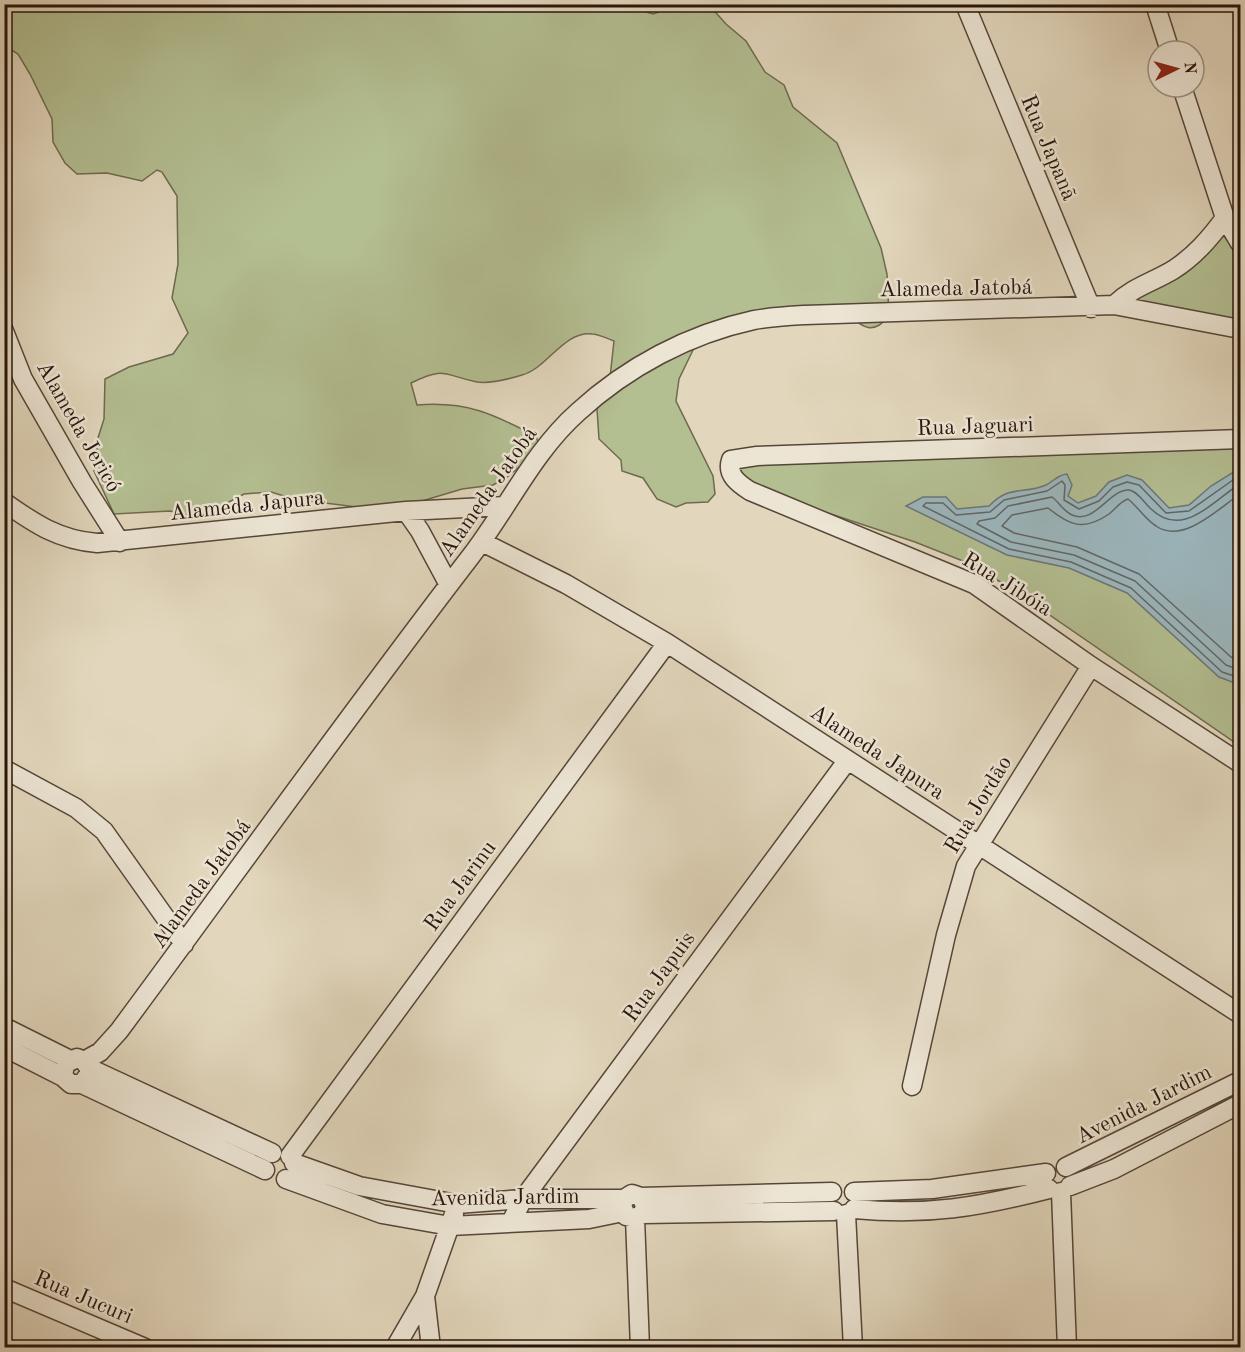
<svg xmlns="http://www.w3.org/2000/svg" width="1245" height="1352" font-family="'Old Standard TT',serif">
	<style>
		.green { fill: #b3be91; stroke: #6e6a4f; stroke-width: 1.5 }
		.water { fill: #9bb6bd; stroke: #6d7677; stroke-width: 1.5 }
		.lines { fill: none; stroke-linecap: round; stroke-linejoin: round }
		.shore { stroke: #626665; stroke-width: 1.5 }
		.minor-casing { stroke: #564639; stroke-width: 21 }
		.minor { stroke: #ece5d4; stroke-width: 18 }
		.labels { text-anchor: middle; stroke-width: 5; stroke-linejoin: round; paint-order: stroke }
		.street-label { font-size: 22px; fill: #28150d; stroke: #ece5d4 }
	</style>
	<rect width="100%" height="100%" fill="#e2d7bd"/>
	<filter id="stains"><feTurbulence type="fractalNoise" baseFrequency=".00333" numOctaves="4"/><feColorMatrix values="0 0 0 0 .2 0 0 0 0 .09 0 0 0 0 .02 0 0 0 .5 -.17"/></filter>
	<radialGradient id="worn" r=".72"><stop offset=".6" stop-color="#630" stop-opacity="0"/><stop offset="1" stop-color="#630" stop-opacity=".3"/></radialGradient>
	<!-- green -->
	<path class="green" d="M643 4V11L653 14 680 5H709L726 24 746 41 765 72 784 85 793 107 837 143 881 248 887 274 889 316C871 338 861 325 843 311L764 321 694 348 679 379 676 401 713 476 715 494 708 502 686 503 676 507 657 499 643 478 622 471 621 460 599 439 597 409 609 386 614 341C608 339 599 334 592 334 563 331 548 368 522 375 509 379 491 384 477 382 443 375 445 366 411 383L417 405C467 401 493 414 536 436L538 442 523 464 507 477 493 485 462 489 422 501 403 513 294 499 271 492 244 494 214 510 209 509 187 515 170 511 114 514 94 471 98 438 104 419 105 379 129 367 173 354 188 333 172 298 178 264 177 196 162 172 157 170 142 181 107 173 77 174 65 163 53 142 52 119 30 74 18 54 5 46V5Z
		M1222 235C1245 250 1240 300 1240 326L1144 307 1139 300 1140 293Z
		M1240 446V746L1006 585 963 561 915 542 744 485 736 470 740 462Z"/>
	<!-- water -->
	<path class="water" d="M1240 468V685L1219 677 1127 593 1069 568 1007 555 906 506 923 497H946L957 509 989 506C1010 484 1023 495 1046 485 1054 481 1057 475 1067 474L1072 485 1068 496 1078 503 1096 496 1109 482 1127 475 1142 480 1169 508 1189 505 1211 486Z"/>
	<g class="lines">
		<!-- shore -->
		<path class="shore" d="M1240 475 1189 511 1166 513 1139 485 1127 482 1113 487 1099 501 1079 509 1064 500 1065 485 1062 481 1047 491 1004 500 990 512 956 515 943 503H926L923 506 1009 549 1071 562 1131 588 1222 672 1240 678
			M1240 484C1211 502 1182 540 1150 508 1144 502 1137 491 1129 490 1109 489 1095 525 1072 515 1063 511 1059 502 1052 497L1008 506 995 518 979 521 977 524 1011 542 1074 555 1135 581 1226 665 1240 670
			M1240 494C1219 508 1183 545 1156 526 1145 519 1138 507 1128 499 1119 502 1116 509 1109 514 1083 532 1069 525 1048 508L1012 515 1002 526 1014 533 1077 547 1139 574 1231 657 1240 661"/>
		<!-- minor casing -->
		<g class="minor-casing">
			<path id="minor" d="M965 4 1091 308
				M1155 4 1170 51
				M1182 87 1225 218 1240 243
				M1114 305C1133 287 1151 283 1173 270 1195 256 1210 238 1225 218
				M4 331 23 379 82 482 120 542
				M1240 439 757 456 731 460C726 475 739 484 750 491L974 584 1091 666 1240 763
				M4 502C35 524 59 540 97 543L406 511 505 506
				M406 511 420 531 449 585
				M482 542 566 584 667 643 1240 1014
				M4 769 76 808 104 831 184 944
				M4 1027 70 1060
				M4 1047 63 1077
				M84 1061 100 1052 119 1031C236 873 351 712 471 556 508 508 533 452 578 412 627 367 689 334 754 320 770 317 788 316 805 315L1114 305 1240 329
				M89 1068V1074L82 1084H71L63 1077 65 1064 77 1058 84 1061 89 1068 272 1153
				M82 1084 265 1170
				M912 1086 946 935 966 866 1091 666
				M290 1156 667 643
				M294 1163 359 1186 457 1204 523 1199H624
				M1066 1167 1240 1081
				M286 1179 382 1214 450 1226 589 1219 623 1212
				M1070 1186 1114 1169 1240 1104
				M854 1192 932 1189 1046 1173
				M1061 1192 1067 1348
				M641 1197 645 1205 643 1214 635 1218 626 1216 622 1205 624 1199 632 1194 641 1197 832 1192
				M854 1209C928 1216 978 1207 1049 1189
				M643 1214 834 1211
				M846 1214 853 1348
				M635 1218 640 1348
				M511 1222 523 1199 847 761
				M4 1288 145 1348
				M425 1296 431 1348
				M395 1348 425 1296 454 1214"/>
		</g>
		<!-- minor -->
		<use href="#minor" class="minor"/>
	</g>
	<g class="labels">
		<!-- street labels -->
		<g class="street-label">
			<text transform="translate(1050 147) rotate(67)" y="8">Rua Japanã</text>
			<text transform="translate(956 287) rotate(-1)" y="8">Alameda Jatobá</text>
			<text transform="translate(975 425) rotate(-2)" y="8">Rua Jaguari</text>
			<text transform="translate(80 426) rotate(60)" y="8">Alameda Jericó</text>
			<text transform="translate(487 491) rotate(-55)" y="8">Alameda Jatobá</text>
			<text transform="translate(247 504) rotate(-6)" y="8">Alameda Japura</text>
			<text transform="translate(1008 583) rotate(32)" y="8">Rua Jibóia</text>
			<text transform="translate(878 751) rotate(33)" y="8">Alameda Japura</text>
			<text transform="translate(977 804) rotate(-59)" y="8">Rua Jordão</text>
			<text transform="translate(200 883) rotate(-54)" y="8">Alameda Jatobá</text>
			<text transform="translate(459 885) rotate(-54)" y="8">Rua Jarinu</text>
			<text transform="translate(658 976) rotate(-54)" y="8">Rua Japuis</text>
			<text transform="translate(1143 1103) rotate(-27)" y="8">Avenida Jardim</text>
			<text transform="translate(505 1196) rotate(-1)" y="8">Avenida Jardim</text>
			<text transform="translate(84 1296) rotate(23)" y="8">Rua Jucuri</text>
		</g>
	</g>
	<!-- margin -->
	<rect width="1245" height="1352" fill="none" stroke="#e2d7bd" stroke-width="24"/>
	<rect x="6" y="6" width="1233" height="1340" fill="none" stroke="#28150d" stroke-width="3"/>
	<rect x="12" y="12" width="1221" height="1328" fill="none" stroke="#28150d" stroke-width="1.5"/>
	<!-- north arrow -->
	<g transform="translate(1176 69) rotate(85)"><circle r="28" fill="#ece5d4" stroke="#9e9284" stroke-width="1.5"/>
	<path d="M0-4.5L10 22L0 15L-10 22Z" fill="#8f2418"/>
	<text y="-9" font-size="16" font-weight="bold" text-anchor="middle" fill="#28150d">N</text>
	</g>
	<rect width="100%" height="100%" filter="url(#stains)"/>
	<rect width="100%" height="100%" fill="url(#worn)"/>
</svg>
